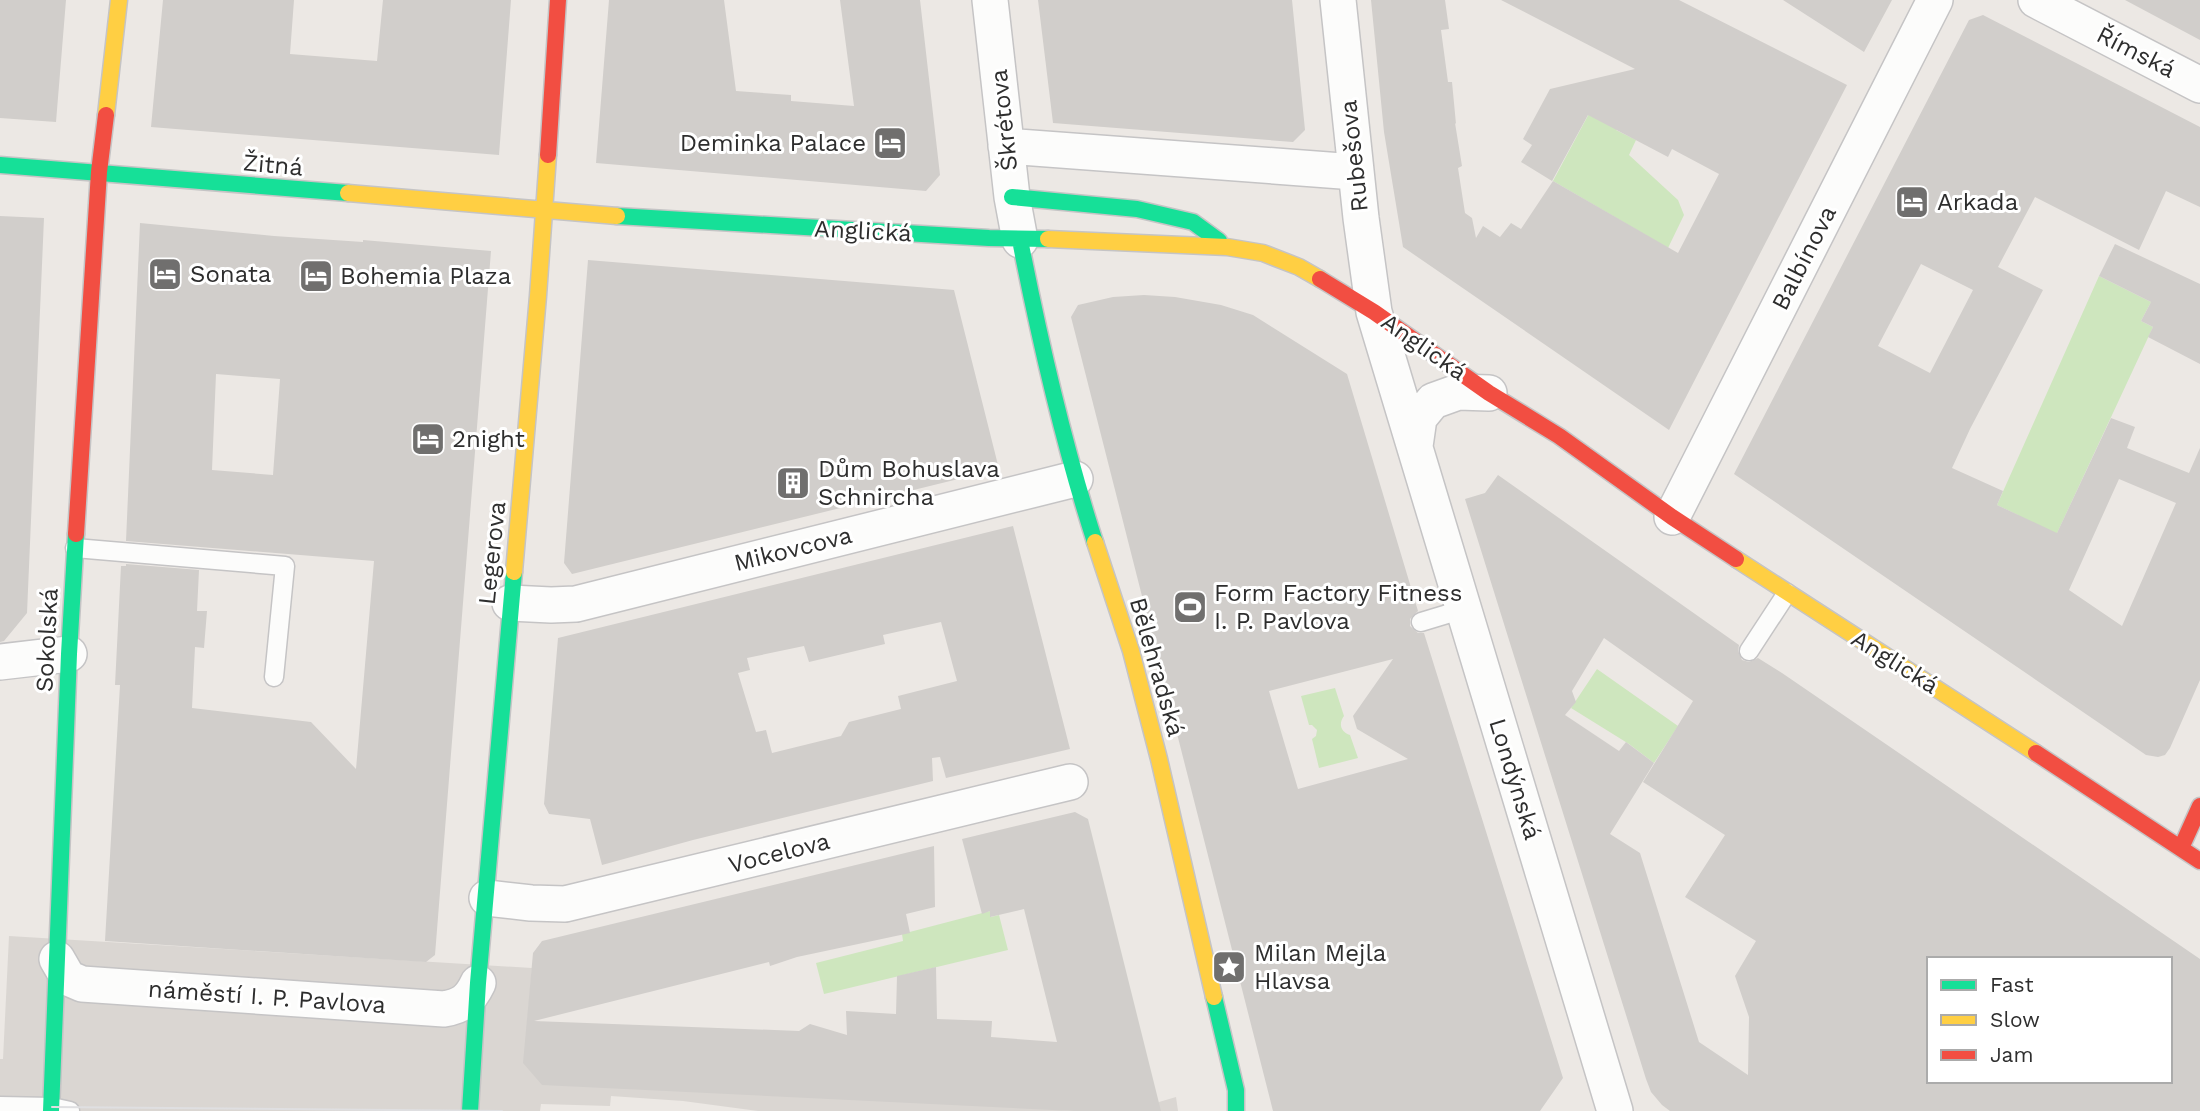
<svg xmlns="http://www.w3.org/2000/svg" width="2200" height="1111" font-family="'Work Sans',sans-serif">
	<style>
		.green { fill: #cee6be }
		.plaza { fill: #dad6d2 }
		.building { fill: #d1cecb; fill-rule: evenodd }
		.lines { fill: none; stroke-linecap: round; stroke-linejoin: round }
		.lane-casing { stroke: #c5c4c5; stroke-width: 21 }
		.street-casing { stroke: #c5c4c5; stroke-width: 38 }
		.fast-casing { stroke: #c5c4c5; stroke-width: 19 }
		.slow-casing { stroke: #c5c4c5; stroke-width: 19 }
		.jam-casing { stroke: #c5c4c5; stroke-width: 19 }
		.lane { stroke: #fcfcfb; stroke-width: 18 }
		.street { stroke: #fcfcfb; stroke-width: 35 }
		.fast { stroke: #16e098; stroke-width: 16 }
		.slow { stroke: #ffcf43; stroke-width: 16 }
		.jam { stroke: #f24e42; stroke-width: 16 }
		.tram { stroke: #dfdfe1; stroke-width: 2 }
		.labels { text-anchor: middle; stroke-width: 6; stroke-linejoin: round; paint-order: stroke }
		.street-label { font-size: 24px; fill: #2e2e2e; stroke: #fff }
		.poi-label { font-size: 24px; fill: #2e2e2e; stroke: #fff; text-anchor: start }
	</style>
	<rect width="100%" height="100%" fill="#ece8e4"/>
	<!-- green -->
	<path class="green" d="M1592 108 1620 122 1616 130 1636 140 1629 155 1678 200 1684 215 1668 248 1553 181Z
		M2099 276 2151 302 2141 321 2153 327 2045 559 2018 515 1997 505Z
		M1597 669 1678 726 1654 763 1629 744 1571 708Z
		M1335 688 1344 716C1338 724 1341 732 1350 735L1358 758 1319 768 1312 739 1316 736 1317 730 1312 725H1309L1301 696Z
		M990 911 991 917 999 915 1008 950 824 994 816 963 903 941 902 934Z"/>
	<!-- plaza -->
	<path class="plaza" d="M9 936 532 968 524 1063 1073 1111H758L683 1101 611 1096 610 1106 541 1104 540 1111H0V1059H3Z
		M1176 1097 1178 1111H1152L1159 1102Z"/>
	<!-- building -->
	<path class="building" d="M0 0H66L56 122 0 118Z
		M163 0H294L290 54 377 61 383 0H511L499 155 151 127Z
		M609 0H724L736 91 791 95V101L854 106 840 0H920L940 175 926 191 596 163Z
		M1038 0H1292L1305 130 1293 142 1053 123Z
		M1371 0H1445L1449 29 1441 30 1448 82H1452L1456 124 1455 123 1462 166 1458 168 1465 213 1472 218 1476 238 1483 226 1500 237 1511 223 1521 229 1553 181 1678 253 1719 174 1672 149 1668 157 1588 115 1552 181 1521 162 1532 145 1523 139 1550 89 1635 69 1501 0H1679L1847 85 1669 430 1403 247 1384 132Z
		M1783 0H1892L1864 52Z
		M2125 0H2200V40Z
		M1983 15 2200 127V207L2166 191 2139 250 2035 197 1998 267 2043 290 1970 429 1952 468 2003 491 1997 505 2057 533 2111 418 2135 427 2127 448 2189 473 2200 448V680L2170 748 2165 755 2158 757 2146 755 1734 474 1969 20ZM1921 264 1973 290 1930 373 1878 346ZM2119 479 2176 503 2122 626 2069 590Z
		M0 216 44 218 27 613 4 641 0 642Z
		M140 223 274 236 363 242V240L491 251 435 955 426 962 105 941 120 685H115L121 566H126V564L199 570 197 611H207L204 648 195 647 192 708 311 722 356 769 374 561 126 541ZM216 374 280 379 273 475 212 470Z
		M2115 244 2200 284V364L2148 337 2153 327 2141 321 2151 302 2099 276Z
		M588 260 954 290 999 469 572 574 564 563Z
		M1144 295 1175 297 1221 305 1253 315 1347 374 1418 611 1410 619V626L1418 633H1424L1563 1078 1540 1111H1273L1071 317 1078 305 1113 297ZM1393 659 1353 716 1357 729 1408 759 1298 789 1269 691Z
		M1498 475 1739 645 1738 651 1742 660 1749 662 1758 658 1782 673 2200 959V1111H1670L1662 1105 1651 1092 1646 1079 1465 499 1485 493ZM1604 638 1693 701 1643 782 1725 835 1685 897 1756 941 1735 976 1749 1017 1748 1075 1699 1042 1640 853 1610 834 1654 763 1626 742 1619 751 1565 715 1576 702 1572 691ZM1929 959H2170V1081H1929Z
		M1013 526 1070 749 946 778 940 757 932 758 933 781 693 840 602 865 590 819 549 814 544 804 558 638ZM941 622 957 681 898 696 901 709 849 722 841 736 772 753 766 730 756 732 738 673 750 670 747 658 804 646 809 662 885 644 883 635Z
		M1075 812 1088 819 1161 1111H1073L542 1085 523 1063 533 953 542 941 934 846 935 907 906 914 910 933 797 957 770 966 769 962 534 1021 799 1031 810 1024 847 1035 846 1011 896 1014 897 976 936 967 937 1019 992 1021 991 1037 1057 1042 1024 909 990 917V911L982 914 962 839Z"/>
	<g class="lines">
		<!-- lane casing -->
		<g class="lane-casing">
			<path id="lane" d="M75 548 285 566 274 677
				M1421 622 1464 609
				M1749 651 1787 593
				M0 1106 52 1107 70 1111"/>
		</g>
		<!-- street casing -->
		<g class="street-casing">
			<path id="street" d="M990 0 1012 197 1020 240
				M1338 0 1361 218 1374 312 1615 1111
				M2036 0 2200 85
				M1006 146 1355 172
				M1415 446 1419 418 1433 401 1458 392 1489 393
				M1672 517 1935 0
				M510 603 551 605 576 604 1075 479
				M0 662 69 654
				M487 898 531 903 565 904 1070 782
				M57 959 68 978 82 984 444 1009C462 1006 470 1000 478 983"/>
		</g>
		<!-- fast casing -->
		<g class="fast-casing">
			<path id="fast" d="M0 165 348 193
				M1012 197 1137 209 1193 222 1219 241
				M617 216 989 238 1048 239
				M1020 240C1040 342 1063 443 1095 542
				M1214 997 1236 1090V1111
				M51 1111 69 654 76 534
				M470 1111 478 983 514 572"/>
		</g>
		<!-- slow casing -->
		<g class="slow-casing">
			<path id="slow" d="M106 115 119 0
				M348 193 617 216
				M1048 239 1227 247 1263 253 1299 267 1320 279
				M1095 542 1131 651 1159 759 1214 997
				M1736 559 2036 753
				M514 572 538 296 548 155"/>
		</g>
		<!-- jam casing -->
		<g class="jam-casing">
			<path id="jam" d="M548 155 558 0
				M1320 279 1374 312 1489 393 1559 436 1672 517 1736 559
				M76 534 99 172 106 115
				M2036 753 2200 861
				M2181 848 2200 806"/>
		</g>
		<!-- lane -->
		<use href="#lane" class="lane"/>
		<!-- street -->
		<use href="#street" class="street"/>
		<!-- fast -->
		<use href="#fast" class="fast"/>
		<!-- slow -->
		<use href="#slow" class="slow"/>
		<!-- jam -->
		<use href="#jam" class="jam"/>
		<!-- tram -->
		<path class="tram" d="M52 1107 502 1111"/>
	</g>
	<!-- icons -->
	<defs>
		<g id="hotel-square" transform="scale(1.75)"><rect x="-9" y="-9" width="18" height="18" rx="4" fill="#706f6e" stroke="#fff"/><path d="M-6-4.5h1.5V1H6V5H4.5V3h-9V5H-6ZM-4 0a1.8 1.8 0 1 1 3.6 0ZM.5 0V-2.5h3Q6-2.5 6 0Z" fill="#fff"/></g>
		<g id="building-square" transform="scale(1.75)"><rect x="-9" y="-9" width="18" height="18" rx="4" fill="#706f6e" stroke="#fff"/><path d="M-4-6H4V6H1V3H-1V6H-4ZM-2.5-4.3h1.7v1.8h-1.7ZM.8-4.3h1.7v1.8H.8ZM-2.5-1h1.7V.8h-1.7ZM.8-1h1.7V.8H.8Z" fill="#fff"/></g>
		<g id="stadium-square" transform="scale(1.75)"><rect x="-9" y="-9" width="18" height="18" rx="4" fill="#706f6e" stroke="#fff"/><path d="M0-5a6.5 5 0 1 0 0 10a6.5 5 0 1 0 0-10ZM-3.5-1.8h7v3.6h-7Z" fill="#fff"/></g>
		<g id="sight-square" transform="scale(1.75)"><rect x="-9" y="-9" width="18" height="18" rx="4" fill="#706f6e" stroke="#fff"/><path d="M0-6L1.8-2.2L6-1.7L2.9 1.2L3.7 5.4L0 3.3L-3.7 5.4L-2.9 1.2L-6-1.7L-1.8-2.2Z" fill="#fff"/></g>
	</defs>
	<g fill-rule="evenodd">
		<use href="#hotel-square" x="890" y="143"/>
		<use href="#hotel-square" x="1912" y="202"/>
		<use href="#hotel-square" x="165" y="274"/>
		<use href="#hotel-square" x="316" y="276"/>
		<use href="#hotel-square" x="428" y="439"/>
		<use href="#building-square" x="793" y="483"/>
		<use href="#stadium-square" x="1190" y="607"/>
		<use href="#sight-square" x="1229" y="967"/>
	</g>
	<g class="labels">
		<!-- street labels -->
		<g class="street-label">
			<text transform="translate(2136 52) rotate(27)" y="8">Římská</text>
			<text transform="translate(1004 120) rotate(-96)" y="8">Škrétova</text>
			<text transform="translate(1354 156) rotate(-96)" y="8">Rubešova</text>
			<text transform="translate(273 165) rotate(5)" y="8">Žitná</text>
			<text transform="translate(863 231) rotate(3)" y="8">Anglická</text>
			<text transform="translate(1804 258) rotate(-63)" y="8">Balbínova</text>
			<text transform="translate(1424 347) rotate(35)" y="8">Anglická</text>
			<text transform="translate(793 549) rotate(-14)" y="8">Mikovcova</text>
			<text transform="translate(492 553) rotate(-84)" y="8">Legerova</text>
			<text transform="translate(47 640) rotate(-87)" y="8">Sokolská</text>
			<text transform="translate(1895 662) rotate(32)" y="8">Anglická</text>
			<text transform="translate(1157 667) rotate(74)" y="8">Bělehradská</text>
			<text transform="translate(1515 779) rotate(73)" y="8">Londýnská</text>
			<text transform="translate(779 853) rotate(-14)" y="8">Vocelova</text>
			<text transform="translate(267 997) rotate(4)" y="8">náměstí I. P. Pavlova</text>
		</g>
		<!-- poi labels -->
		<g class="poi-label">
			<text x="866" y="151" text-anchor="end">Deminka Palace</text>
			<text x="1937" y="210">Arkada</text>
			<text x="190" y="282">Sonata</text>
			<text x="340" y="284">Bohemia Plaza</text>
			<text x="452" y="447">2night</text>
			<text x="818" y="477">Dům Bohuslava<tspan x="818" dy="28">Schnircha</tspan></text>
			<text x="1214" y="601">Form Factory Fitness<tspan x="1214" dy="28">I. P. Pavlova</tspan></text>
			<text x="1254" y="961">Milan Mejla<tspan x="1254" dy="28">Hlavsa</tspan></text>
		</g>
	</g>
	<!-- legend -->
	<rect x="1927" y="957" width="245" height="126" fill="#ffffff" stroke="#ababab" stroke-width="2"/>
	<rect x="1941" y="980" width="35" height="10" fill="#16e098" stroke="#ababab" stroke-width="2"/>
	<text x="1990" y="992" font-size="21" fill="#2e2e2e">Fast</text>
	<rect x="1941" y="1015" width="35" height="10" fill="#ffcf43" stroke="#ababab" stroke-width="2"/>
	<text x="1990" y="1027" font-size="21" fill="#2e2e2e">Slow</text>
	<rect x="1941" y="1050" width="35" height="10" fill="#f24e42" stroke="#ababab" stroke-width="2"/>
	<text x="1990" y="1062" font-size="21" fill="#2e2e2e">Jam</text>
</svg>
